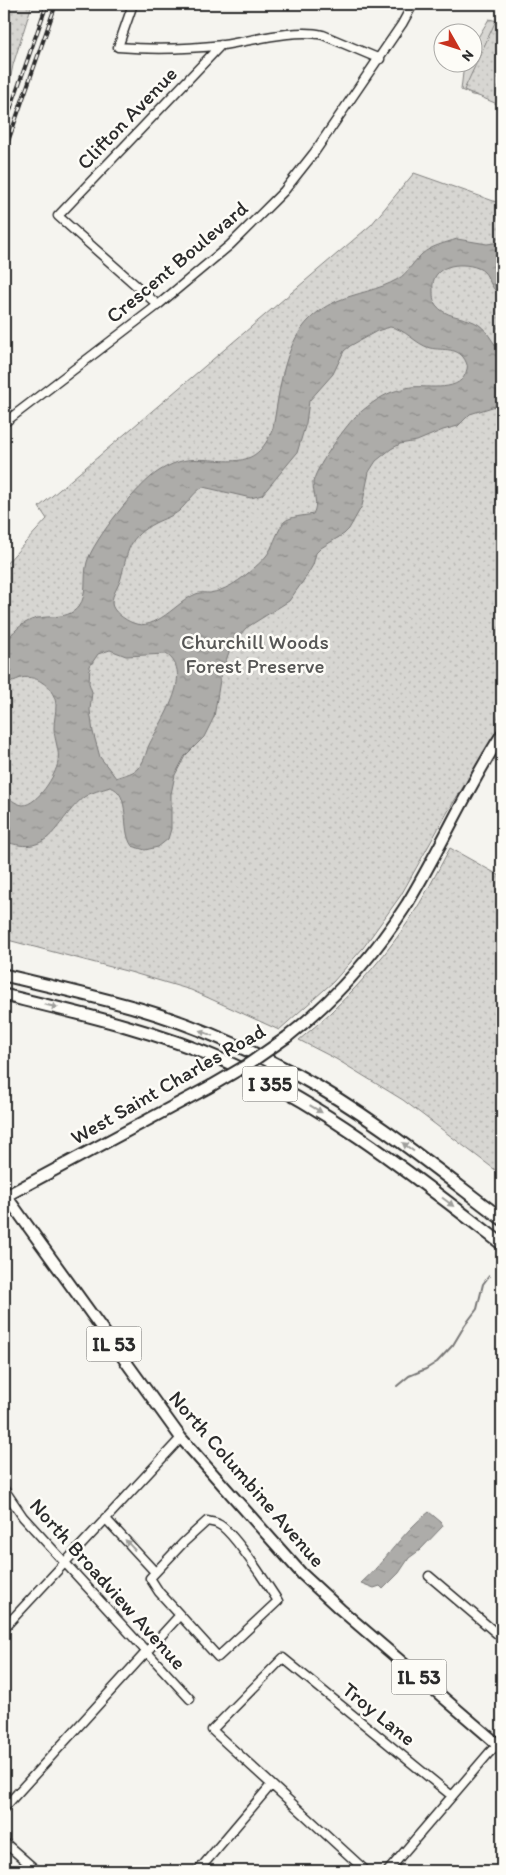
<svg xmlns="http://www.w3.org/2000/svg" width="506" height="1875" font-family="Itim,sans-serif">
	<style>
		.forest { fill: url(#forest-firs); stroke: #81807e }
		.park { fill: url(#park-dots); stroke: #81807e }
		.water { fill: url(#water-ripples); stroke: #797877; fill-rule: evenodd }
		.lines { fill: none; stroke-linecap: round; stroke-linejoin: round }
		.stream { stroke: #797877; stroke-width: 2 }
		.minor-casing { stroke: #2b2b2b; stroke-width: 11 }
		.major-casing { stroke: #2b2b2b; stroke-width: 14 }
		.highway-casing { stroke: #2b2b2b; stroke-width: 15 }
		.minor { stroke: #fdfcf7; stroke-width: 8 }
		.major { stroke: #fdfcf7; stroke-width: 10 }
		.highway { stroke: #fdfcf7; stroke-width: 11 }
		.rail-casing { stroke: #2b2b2b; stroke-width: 4 }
		.rail { stroke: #fdfcf7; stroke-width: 2; stroke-dasharray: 5.5; stroke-linecap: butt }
		.major-bridge-casing { stroke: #2b2b2b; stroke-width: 14; stroke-linecap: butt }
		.major-bridge { stroke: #fdfcf7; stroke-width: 10 }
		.oneway { fill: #9e9e9b }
		.labels { text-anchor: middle; stroke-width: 5; stroke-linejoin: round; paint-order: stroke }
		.shield { fill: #fdfcf7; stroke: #6a6a68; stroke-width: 1 }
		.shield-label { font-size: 20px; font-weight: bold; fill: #2b2b2b }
		.street-label { font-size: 21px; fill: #2b2b2b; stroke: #fdfcf7 }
		.park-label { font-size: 21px; fill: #565655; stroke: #fdfcf7 }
	</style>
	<defs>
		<pattern id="forest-firs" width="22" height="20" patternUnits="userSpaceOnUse" patternTransform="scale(1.25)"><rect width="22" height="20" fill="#d7d6d2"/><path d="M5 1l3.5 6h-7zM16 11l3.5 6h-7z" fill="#b9b8b4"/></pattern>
		<pattern id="park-dots" width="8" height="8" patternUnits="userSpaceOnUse" patternTransform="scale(1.25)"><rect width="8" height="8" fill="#d7d6d2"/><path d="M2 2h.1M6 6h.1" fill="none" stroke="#b9b8b4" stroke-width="1.8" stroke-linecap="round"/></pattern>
		<pattern id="water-ripples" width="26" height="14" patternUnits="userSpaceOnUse" patternTransform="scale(1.25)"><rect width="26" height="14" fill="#adaca9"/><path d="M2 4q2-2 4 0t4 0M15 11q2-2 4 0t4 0" fill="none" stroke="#8d8c8a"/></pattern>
	</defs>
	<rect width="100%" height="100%" fill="#f5f4ef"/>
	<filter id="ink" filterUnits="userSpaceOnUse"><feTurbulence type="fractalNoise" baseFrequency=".02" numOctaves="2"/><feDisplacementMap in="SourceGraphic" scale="10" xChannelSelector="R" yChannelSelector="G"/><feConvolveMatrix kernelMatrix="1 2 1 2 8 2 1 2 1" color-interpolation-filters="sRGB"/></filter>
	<g filter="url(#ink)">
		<!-- forest -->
		<path class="forest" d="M489 19 502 22 494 98 472 95 461 90 464 64 465 63 474 62V44Z"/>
		<!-- park -->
		<path class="park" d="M4 4H32L13 65 4 113Z
			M498 16 502 18V106L464 90Z
			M414 173 502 204V724L447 813 401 895 363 948 333 982 279 1030 191 990 130 972 4 939V566L47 519 39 507 371 225Z
			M450 848 502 877V1175L403 1100 336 1059 299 1040C341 1006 378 966 408 922 424 898 437 872 450 848Z"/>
		<!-- water -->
		<path class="water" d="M457 239 487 244 502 242V297C500 294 496 292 494 289 488 281 488 272 478 268 460 261 430 265 433 290 433 295 433 300 436 305 445 317 461 316 474 322 488 328 491 343 502 352V404L470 414 458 426 443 430 417 441 400 444 391 449 376 461 369 472 362 506 349 529 344 534 321 548 316 553 313 565 306 577 289 601 246 628 232 644 221 674 214 717 204 737 185 756 175 775 171 794V829L168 839 158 847 145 850 132 846C120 830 132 793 110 787 102 790 91 792 84 797 55 820 52 859 4 841V793C9 798 15 804 23 805 37 805 56 775 58 762 60 750 54 740 54 728 54 720 56 713 56 705 55 689 38 674 21 678 15 680 9 683 4 686V641C11 636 18 626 27 622 44 612 66 623 79 606 88 595 83 576 87 562 94 539 138 484 159 471 167 466 178 461 187 460 224 456 255 476 273 428 282 379 284 323 337 301 356 293 379 290 398 279 408 273 413 262 422 254 431 246 445 243 457 239ZM390 327C406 329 415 344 430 348 443 351 459 346 466 362 467 365 468 366 467 369 462 394 428 385 411 387 405 388 398 390 392 392 379 397 365 408 355 417 345 427 313 471 313 484 313 495 319 503 313 514 305 516 290 516 284 522 278 530 274 543 269 552 264 560 254 568 247 574 236 583 225 590 210 593 205 593 200 592 196 594 176 602 156 632 133 623 125 620 112 611 112 603 112 594 119 586 121 578 128 551 128 537 155 523 163 519 173 516 179 511 188 503 193 493 203 487L251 498 262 495 297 453 306 423 309 401 333 374 344 351 350 346 377 331ZM110 650 126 656 166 654C196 673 159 724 149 745 146 752 144 764 137 769 132 774 122 775 116 778L100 757 93 732 90 710 92 692 89 683 90 666 98 654Z
			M429 1512 441 1522 443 1526 420 1550 409 1558 399 1573 383 1589 380 1586 374 1588 361 1583C386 1561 403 1531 429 1512Z"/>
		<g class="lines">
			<!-- stream -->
			<path class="stream" d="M397 1386 409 1376 426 1369 437 1362 453 1345 465 1325 477 1309 483 1284 489 1276"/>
			<!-- minor casing -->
			<g class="minor-casing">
				<path id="minor" d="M133 4 118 47C153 50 188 49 223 45 251 41 296 28 323 35L380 59
					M158 305 58 216 221 45
					M4 423 158 305 230 245 284 191 314 153 402 24 413 4
					M4 1489 23 1517 190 1699
					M502 1500V1511
					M105 1518 155 1572
					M207 1521C210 1522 215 1522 218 1524 233 1530 268 1586 278 1601L218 1657 159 1592 150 1578 183 1543Z
					M429 1576 502 1638
					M4 1628 181 1438
					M4 1808 180 1615
					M4 1842 37 1871
					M198 1871 271 1785
					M366 1871 212 1730 283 1658 452 1796
					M388 1871 489 1753 502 1740"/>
			</g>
			<!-- major casing -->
			<g class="major-casing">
				<path id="major" d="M287 1037C334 1000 375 954 407 904 441 848 467 788 502 734
					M4 1193 181 1438 302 1574 340 1609 502 1748
					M4 1197 211 1086"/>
			</g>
			<!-- highway casing -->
			<g class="highway-casing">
				<path id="highway" d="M4 975C49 986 95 996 140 1009 194 1025 248 1049 297 1075 371 1115 436 1169 502 1219
					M4 995C78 1013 154 1030 225 1061 327 1106 414 1176 502 1244"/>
			</g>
			<!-- minor -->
			<use href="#minor" class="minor"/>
			<!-- major -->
			<use href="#major" class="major"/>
			<!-- highway -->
			<use href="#highway" class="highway"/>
			<!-- rail casing -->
			<g class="rail-casing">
				<path id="rail" d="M4 127 47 4
					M4 153 56 4"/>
			</g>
			<!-- rail -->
			<use href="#rail" class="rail"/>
			<!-- major-bridge casing -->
			<g class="major-bridge-casing">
				<path id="major-bridge" d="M211 1086 247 1065 287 1037"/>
			</g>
			<!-- major-bridge -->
			<use href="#major-bridge" class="major-bridge"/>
		</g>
		<!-- one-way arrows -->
		<defs><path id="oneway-solid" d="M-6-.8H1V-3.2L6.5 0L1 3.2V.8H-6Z" transform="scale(1.25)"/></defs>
		<g class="oneway">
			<use href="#oneway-solid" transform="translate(51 1006) rotate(13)"/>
			<use href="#oneway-solid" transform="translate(206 1033) rotate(-158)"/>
			<use href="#oneway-solid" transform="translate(316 1109) rotate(31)"/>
			<use href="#oneway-solid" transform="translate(408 1147) rotate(-143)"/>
			<use href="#oneway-solid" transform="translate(448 1202) rotate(37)"/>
			<use href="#oneway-solid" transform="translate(130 1545) rotate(-133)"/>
		</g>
	</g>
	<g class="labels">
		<!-- shield labels -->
		<g class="shield">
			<rect x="242.5" y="1066.5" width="55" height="35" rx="4"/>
			<rect x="86.5" y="1326.5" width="55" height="35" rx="4"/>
			<rect x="391.5" y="1659.5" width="55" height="35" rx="4"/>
		</g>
		<g class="shield-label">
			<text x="270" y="1091">I 355</text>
			<text x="114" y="1351">IL 53</text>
			<text x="419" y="1684">IL 53</text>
		</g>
		<!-- street labels -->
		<g class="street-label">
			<text transform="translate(127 118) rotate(-46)" y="7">Clifton Avenue</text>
			<text transform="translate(177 262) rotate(-40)" y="7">Crescent Boulevard</text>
			<text transform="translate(168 1084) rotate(-30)" y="7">West Saint Charles Road</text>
			<text transform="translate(247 1479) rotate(49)" y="7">North Columbine Avenue</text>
			<text transform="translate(108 1584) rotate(48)" y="7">North Broadview Avenue</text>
			<text transform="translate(379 1714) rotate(39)" y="7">Troy Lane</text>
		</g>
		<!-- park labels -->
		<g class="park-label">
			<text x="255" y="649">Churchill Woods<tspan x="255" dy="24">Forest Preserve</tspan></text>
		</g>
	</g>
	<!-- margin -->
	<rect width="506" height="1875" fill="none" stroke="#fdfcf7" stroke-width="20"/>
	<rect x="10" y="10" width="486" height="1855" fill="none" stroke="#2b2b2b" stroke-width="2" filter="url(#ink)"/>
	<!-- north arrow -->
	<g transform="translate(458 48) rotate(129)"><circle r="24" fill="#fdfcf7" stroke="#a9a8a5"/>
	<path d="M0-4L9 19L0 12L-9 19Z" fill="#c8321e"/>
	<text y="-8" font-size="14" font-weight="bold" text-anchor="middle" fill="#2b2b2b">N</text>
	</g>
</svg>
